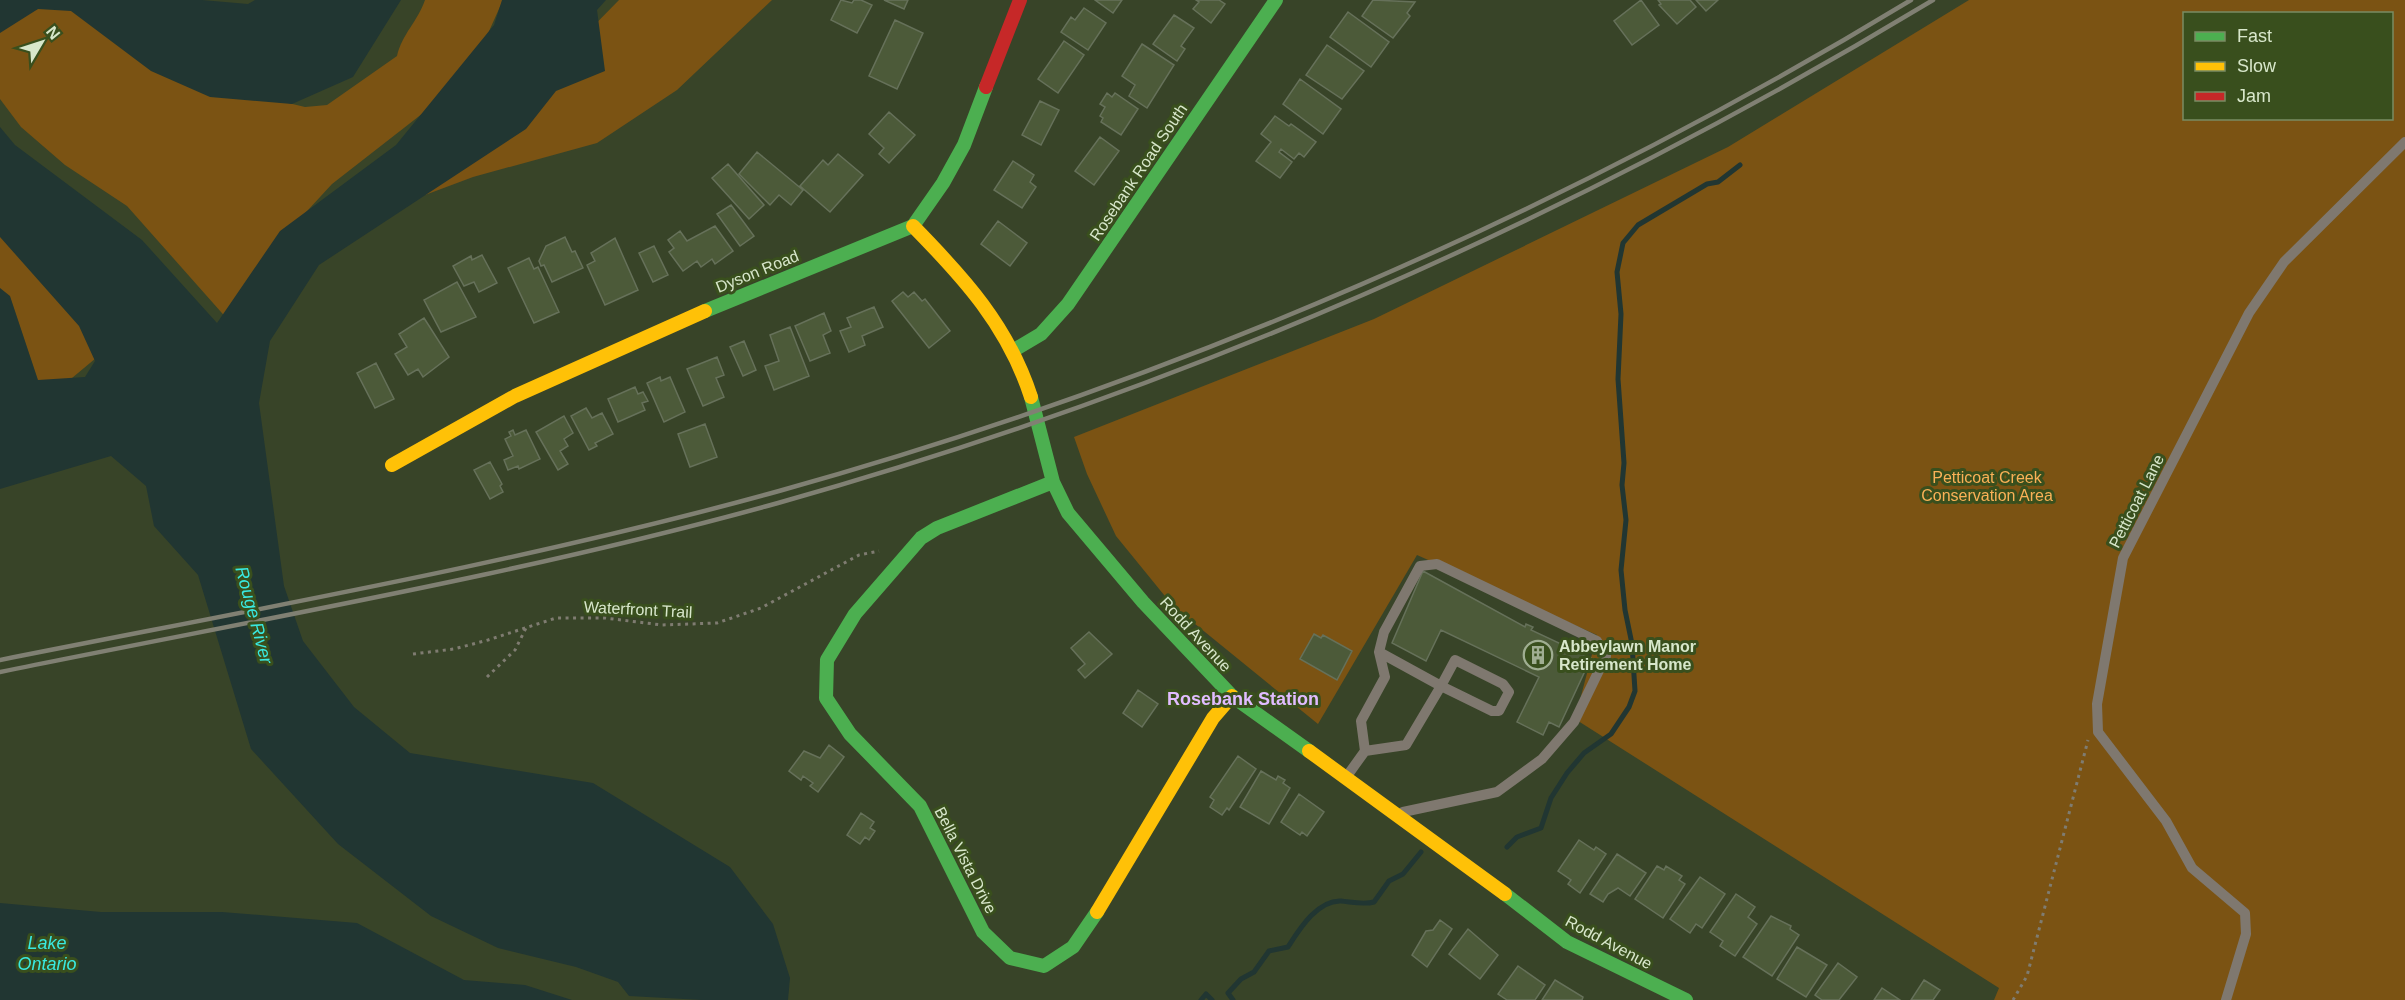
<svg xmlns="http://www.w3.org/2000/svg" width="2405" height="1000" font-family="Helvetica,sans-serif">
	<style>
		.green { fill: #7b5313; fill-rule: evenodd }
		.water { fill: #213632 }
		.lines { fill: none; stroke-linecap: round; stroke-linejoin: round }
		.stream { stroke: #213632; stroke-width: 5 }
		.building { fill: #4c5a39; stroke: #66715a; stroke-width: 1.5 }
		.path { stroke: #7f7c71; stroke-width: 3; stroke-dasharray: 3 4.5; stroke-linecap: butt }
		.lane { stroke: #7f786f; stroke-width: 10 }
		.fast { stroke: #4caf50; stroke-width: 14 }
		.slow { stroke: #ffc107; stroke-width: 14 }
		.jam { stroke: #c62828; stroke-width: 14 }
		.rail { stroke: #808073; stroke-width: 4.5 }
		.labels { text-anchor: middle; stroke-width: 6; stroke-linejoin: round; paint-order: stroke }
		.street-label { font-size: 16px; fill: #d8e7cb; stroke: #394f1d }
		.park-label { font-size: 16px; fill: #fab157; stroke: #394f1d }
		.poi-label { font-size: 16px; font-weight: bold; fill: #d8e7cb; stroke: #394f1d; text-anchor: start }
		.water-label { font-size: 18px; font-style: italic; fill: #39e9e0; stroke: #394f1d }
		.neighbourhood-label { font-size: 18px; font-weight: bold; fill: #e1bcff; stroke: #394f1d }
	</style>
	<rect width="100%" height="100%" fill="#384428"/>
	<!-- green -->
	<path class="green" d="M59 0 217 86 305 107 327 105 397 56C402 34 418 21 425 0H503L468 78 332 184 262 260 229 321 127 206 65 165 21 127 0 99V25Z
		M619 0H772L677 90 597 143 473 177 369 216 567 53Z
		M1969 0H2405V1000H1994L1999 988 1575 719 1597 635 1417 555 1318 724 1173 606 1116 536 1087 474 1074 437 1374 319 1728 147ZM2184 14H2392V118H2184Z
		M0 214 108 348 54 393 31 401 0 304Z"/>
	<!-- water -->
	<path class="water" d="M0 0H202L248 4 255 0H401L353 77 292 104 210 97 151 71 71 11 38 9 0 33Z
		M502 0H606L597 10 605 71 556 91 526 129 319 265 270 341 259 403 284 586 303 641 354 707 410 753 593 783 730 867 773 924 790 978 788 1000H702L629 996 618 982 576 967 498 948 431 916 338 844 251 749 198 575 154 526 146 486 111 456 0 489V288L10 296 38 380 85 377 95 361 79 326 0 237V127L15 145 142 240 217 323 280 231 396 145 494 25Z
		M0 903 101 912H222L357 923 464 980 525 985 572 1000H0Z"/>
	<g class="lines">
		<!-- stream -->
		<path class="stream" d="M1507 847 1517 837 1541 828 1551 798 1567 773 1584 753 1611 734 1629 707 1635 691 1632 644 1625 610 1621 570 1626 520 1622 485 1624 463 1618 379 1621 314 1617 272 1623 243 1638 225 1707 184 1718 182 1740 165
			M1201 1000 1206 994 1212 1000
			M1233 1000 1228 993 1241 979 1254 972 1269 951 1288 947C1299 930 1317 900 1341 901 1352 902 1363 905 1374 902L1389 881 1403 874 1421 852"/>
	</g>
	<!-- building -->
	<path class="building" d="M841 0 852 3 854 0H861L872 5 857 33 831 20Z
		M884 0H908L904 9Z
		M1095 0H1122L1113 13Z
		M1196 0H1219L1225 4 1211 23 1193 9 1199 2Z
		M1373 0 1415 2 1407 13 1410 16 1393 38 1362 16Z
		M1641 0 1659 25 1632 45 1614 21Z
		M1658 0H1690L1696 7 1677 24 1659 5 1661 4Z
		M1696 0H1718L1706 11Z
		M1084 8 1106 23 1088 50 1061 32 1071 17 1075 20Z
		M1348 12 1389 42 1371 67 1330 37Z
		M1174 15 1194 28 1181 46 1185 49 1177 61 1153 44Z
		M895 20 923 33 897 89 869 76Z
		M1064 41 1084 55 1058 93 1038 79Z
		M1142 44 1174 65 1147 108 1129 96 1135 85 1122 76Z
		M1327 45 1364 71 1342 99 1306 75Z
		M1300 79 1341 109 1323 134 1283 104Z
		M1107 93 1112 97 1115 93 1138 109 1121 135 1101 122 1103 118 1100 116 1105 107 1100 104Z
		M1040 101 1059 110 1041 145 1022 135Z
		M889 112 915 135 889 163 879 154 884 148 869 134Z
		M1275 116 1289 126 1291 124 1316 142 1304 157 1299 153 1294 159 1281 149 1279 152 1292 162 1280 178 1256 161 1271 142 1261 134Z
		M1100 137 1119 151 1094 185 1075 171Z
		M757 152 803 190 791 205 779 195 770 205 739 174Z
		M838 154 863 175 830 212 800 186 823 160 828 165Z
		M1013 161 1034 175 1030 182 1036 187 1022 208 994 190Z
		M728 164 764 205 749 219 712 178Z
		M731 205 754 236 740 246 717 214Z
		M998 221 1027 243 1010 266 981 244Z
		M715 226 733 251 715 264 712 259 701 267 697 261 683 271 669 252 674 248 668 240 680 231 687 241Z
		M565 237 572 252 575 251 583 268 552 282 544 265 541 266 539 261 546 246Z
		M615 238 638 290 605 305 587 265 595 261 591 253Z
		M654 246 668 275 653 282 639 253Z
		M482 255 497 283 479 292 474 282 464 286 453 266 471 256 472 260Z
		M529 258 534 269 538 267 559 312 534 323 508 268Z
		M457 282 476 317 441 332 424 300Z
		M903 292 908 297 914 292 922 301 925 299 950 331 929 348 892 301Z
		M874 307 883 327 862 336 865 345 849 352 840 331 851 327 847 318Z
		M824 313 831 331 823 335 830 353 810 361 795 326Z
		M424 318 449 357 423 377 418 369 408 375 395 354 407 347 399 334Z
		M790 327 809 376 774 390 765 366 779 361 770 335Z
		M744 341 756 370 743 376 730 347Z
		M717 357 724 375 716 378 724 397 703 406 687 369Z
		M376 363 394 399 375 408 357 373Z
		M660 377 661 381 670 377 685 412 664 422 647 383Z
		M635 387 638 394 643 392 648 401 642 403 645 410 618 422 608 399Z
		M586 408 592 418 602 413 613 434 595 443 597 446 589 450 571 416Z
		M564 416 573 433 564 439 568 446 560 451 568 464 558 470 536 432Z
		M705 424 717 457 690 467 678 434Z
		M513 430 515 435 526 430 540 459 519 469 518 466 508 470 504 460 513 456 505 439 511 436 509 432Z
		M490 462 502 484 500 486 503 492 490 499 474 470Z
		M1423 571 1525 627 1526 624 1533 627 1531 630 1591 658 1559 727 1549 722 1543 735 1517 722 1539 677 1441 630 1426 661 1392 643Z
		M1089 632 1112 654 1085 678 1078 670 1085 664 1071 648Z
		M1314 634 1321 638 1323 635 1352 651 1337 680 1300 659Z
		M1138 690 1158 704 1142 727 1123 713Z
		M829 745 844 757 818 792 810 786 813 783 803 776 801 780 789 771 804 751 820 758Z
		M1238 756 1256 769 1229 810 1227 808 1222 815 1210 807 1214 800 1210 797Z
		M1261 771 1276 780 1278 776 1285 780 1283 783 1290 788 1269 824 1240 807Z
		M1299 794 1324 812 1307 836 1302 832 1300 835 1281 822Z
		M861 813 874 822 870 828 875 831 869 840 865 837 860 844 847 835Z
		M1579 840 1594 850 1596 847 1606 854 1580 893 1568 884 1571 880 1558 871Z
		M1617 854 1646 873 1630 896 1618 888 1608 894 1603 902 1590 894Z
		M1657 866 1664 870 1666 866 1682 876 1679 880 1685 884 1663 918 1635 899Z
		M1700 877 1725 894 1702 928 1696 924 1690 933 1670 919Z
		M1736 894 1755 907 1748 917 1757 924 1735 956 1720 946 1723 941 1710 932Z
		M1771 916 1791 926 1790 929 1799 935 1772 976 1743 957Z
		M1440 920 1452 929 1427 967 1412 955 1426 931 1433 930Z
		M1468 929 1498 955 1480 979 1449 954Z
		M1797 947 1827 965 1806 997 1777 979Z
		M1838 963 1857 977 1839 1000H1822L1815 995Z
		M1518 966 1545 985 1535 1000H1507L1498 994Z
		M1555 980 1583 997 1582 1000H1542Z
		M1924 980 1940 990 1933 1000H1911Z
		M1882 988 1900 1000H1874Z"/>
	<g class="lines">
		<!-- path -->
		<path class="path" d="M413 654 454 649 488 640 556 618H605L662 625 717 623 761 608 859 555 879 551
			M487 677 515 650 526 628
			M2013 1000 2027 976 2088 740"/>
		<!-- lane -->
		<path class="lane" d="M1379 652 1441 686 1455 660 1503 684 1509 692 1499 711H1492L1441 686 1406 745 1365 751 1361 721 1385 677 1379 652 1384 632 1420 566 1437 564 1597 641 1606 656 1574 722 1542 759 1497 792 1403 812
			M1347 776 1365 751
			M2226 1000 2246 934 2245 913 2192 868 2166 821 2098 732 2097 704 2123 558 2249 313 2284 262 2405 142"/>
		<!-- fast -->
		<path class="fast" d="M705 311 913 226 943 183 964 145 986 87
			M1014 350 1041 334 1068 304 1276 0
			M1031 397 1053 482 1068 513 1143 602 1232 696 1309 751
			M1053 482 937 528 921 538 855 614 827 660 826 698 850 734 920 806 983 932 1010 958 1044 966 1073 947 1097 912
			M1505 894 1567 942 1686 1000"/>
		<!-- slow -->
		<path class="slow" d="M913 226C964 278 1008 326 1031 397
			M392 465 515 396 705 311
			M1309 751 1505 894
			M1097 912 1213 718 1232 696"/>
		<!-- jam -->
		<path class="jam" d="M986 87 1020 0"/>
		<!-- rail -->
		<path class="rail" d="M0 660C261 608 523 562 779 491 1175 381 1560 213 1911 0
			M0 672C260 619 523 574 778 503 1184 389 1572 218 1933 0"/>
	</g>
	<!-- icons -->
	<defs>
		<g id="building-ring" transform="scale(1.5)"><circle r="9.5" fill="#394f1d" stroke="#a0ae92" stroke-width="1.5"/><path d="M-4-6H4V6H1V3H-1V6H-4ZM-2.5-4.3h1.7v1.8h-1.7ZM.8-4.3h1.7v1.8H.8ZM-2.5-1h1.7V.8h-1.7ZM.8-1h1.7V.8H.8Z" fill="#a0ae92"/></g>
	</defs>
	<g fill-rule="evenodd">
		<use href="#building-ring" x="1538" y="655"/>
	</g>
	<g class="labels">
		<!-- street labels -->
		<g class="street-label">
			<text transform="translate(1138 172) rotate(-56)" y="6">Rosebank Road South</text>
			<text transform="translate(757 271) rotate(-22)" y="6">Dyson Road</text>
			<text transform="translate(2136 501) rotate(-63)" y="6">Petticoat Lane</text>
			<text transform="translate(638 609) rotate(3)" y="6">Waterfront Trail</text>
			<text transform="translate(1196 634) rotate(47)" y="6">Rodd Avenue</text>
			<text transform="translate(966 860) rotate(63)" y="6">Bella Vista Drive</text>
			<text transform="translate(1609 942) rotate(28)" y="6">Rodd Avenue</text>
		</g>
		<!-- park labels -->
		<g class="park-label">
			<text x="1987" y="483">Petticoat Creek<tspan x="1987" dy="18">Conservation Area</tspan></text>
		</g>
		<!-- poi labels -->
		<g class="poi-label">
			<text x="1559" y="652">Abbeylawn Manor<tspan x="1559" dy="18">Retirement Home</tspan></text>
		</g>
		<!-- water labels -->
		<g class="water-label">
			<text transform="translate(254 615) rotate(75)" y="6">Rouge River</text>
			<text x="47" y="949">Lake<tspan x="47" dy="21">Ontario</tspan></text>
		</g>
		<!-- neighbourhood labels -->
		<g class="neighbourhood-label">
			<text x="1243" y="705">Rosebank Station</text>
		</g>
	</g>
	<!-- legend -->
	<rect x="2183" y="12" width="210" height="108" fill="#394f1d" stroke="#798c63" stroke-width="1.5"/>
	<rect x="2195" y="32" width="30" height="9" fill="#4caf50" stroke="#798c63" stroke-width="1.5"/>
	<text x="2237" y="42" font-size="18" fill="#d8e7cb">Fast</text>
	<rect x="2195" y="62" width="30" height="9" fill="#ffc107" stroke="#798c63" stroke-width="1.5"/>
	<text x="2237" y="72" font-size="18" fill="#d8e7cb">Slow</text>
	<rect x="2195" y="92" width="30" height="9" fill="#c62828" stroke="#798c63" stroke-width="1.5"/>
	<text x="2237" y="102" font-size="18" fill="#d8e7cb">Jam</text>
	<!-- north arrow -->
	<g transform="translate(42 42) rotate(51)" stroke="#394f1d" stroke-width="4.5" paint-order="stroke">
	<path d="M0-4.5L10 22L0 15L-10 22Z" fill="#d8e7cb"/>
	<text y="-9" font-size="16" font-weight="bold" text-anchor="middle" fill="#d8e7cb">N</text>
	</g>
</svg>
